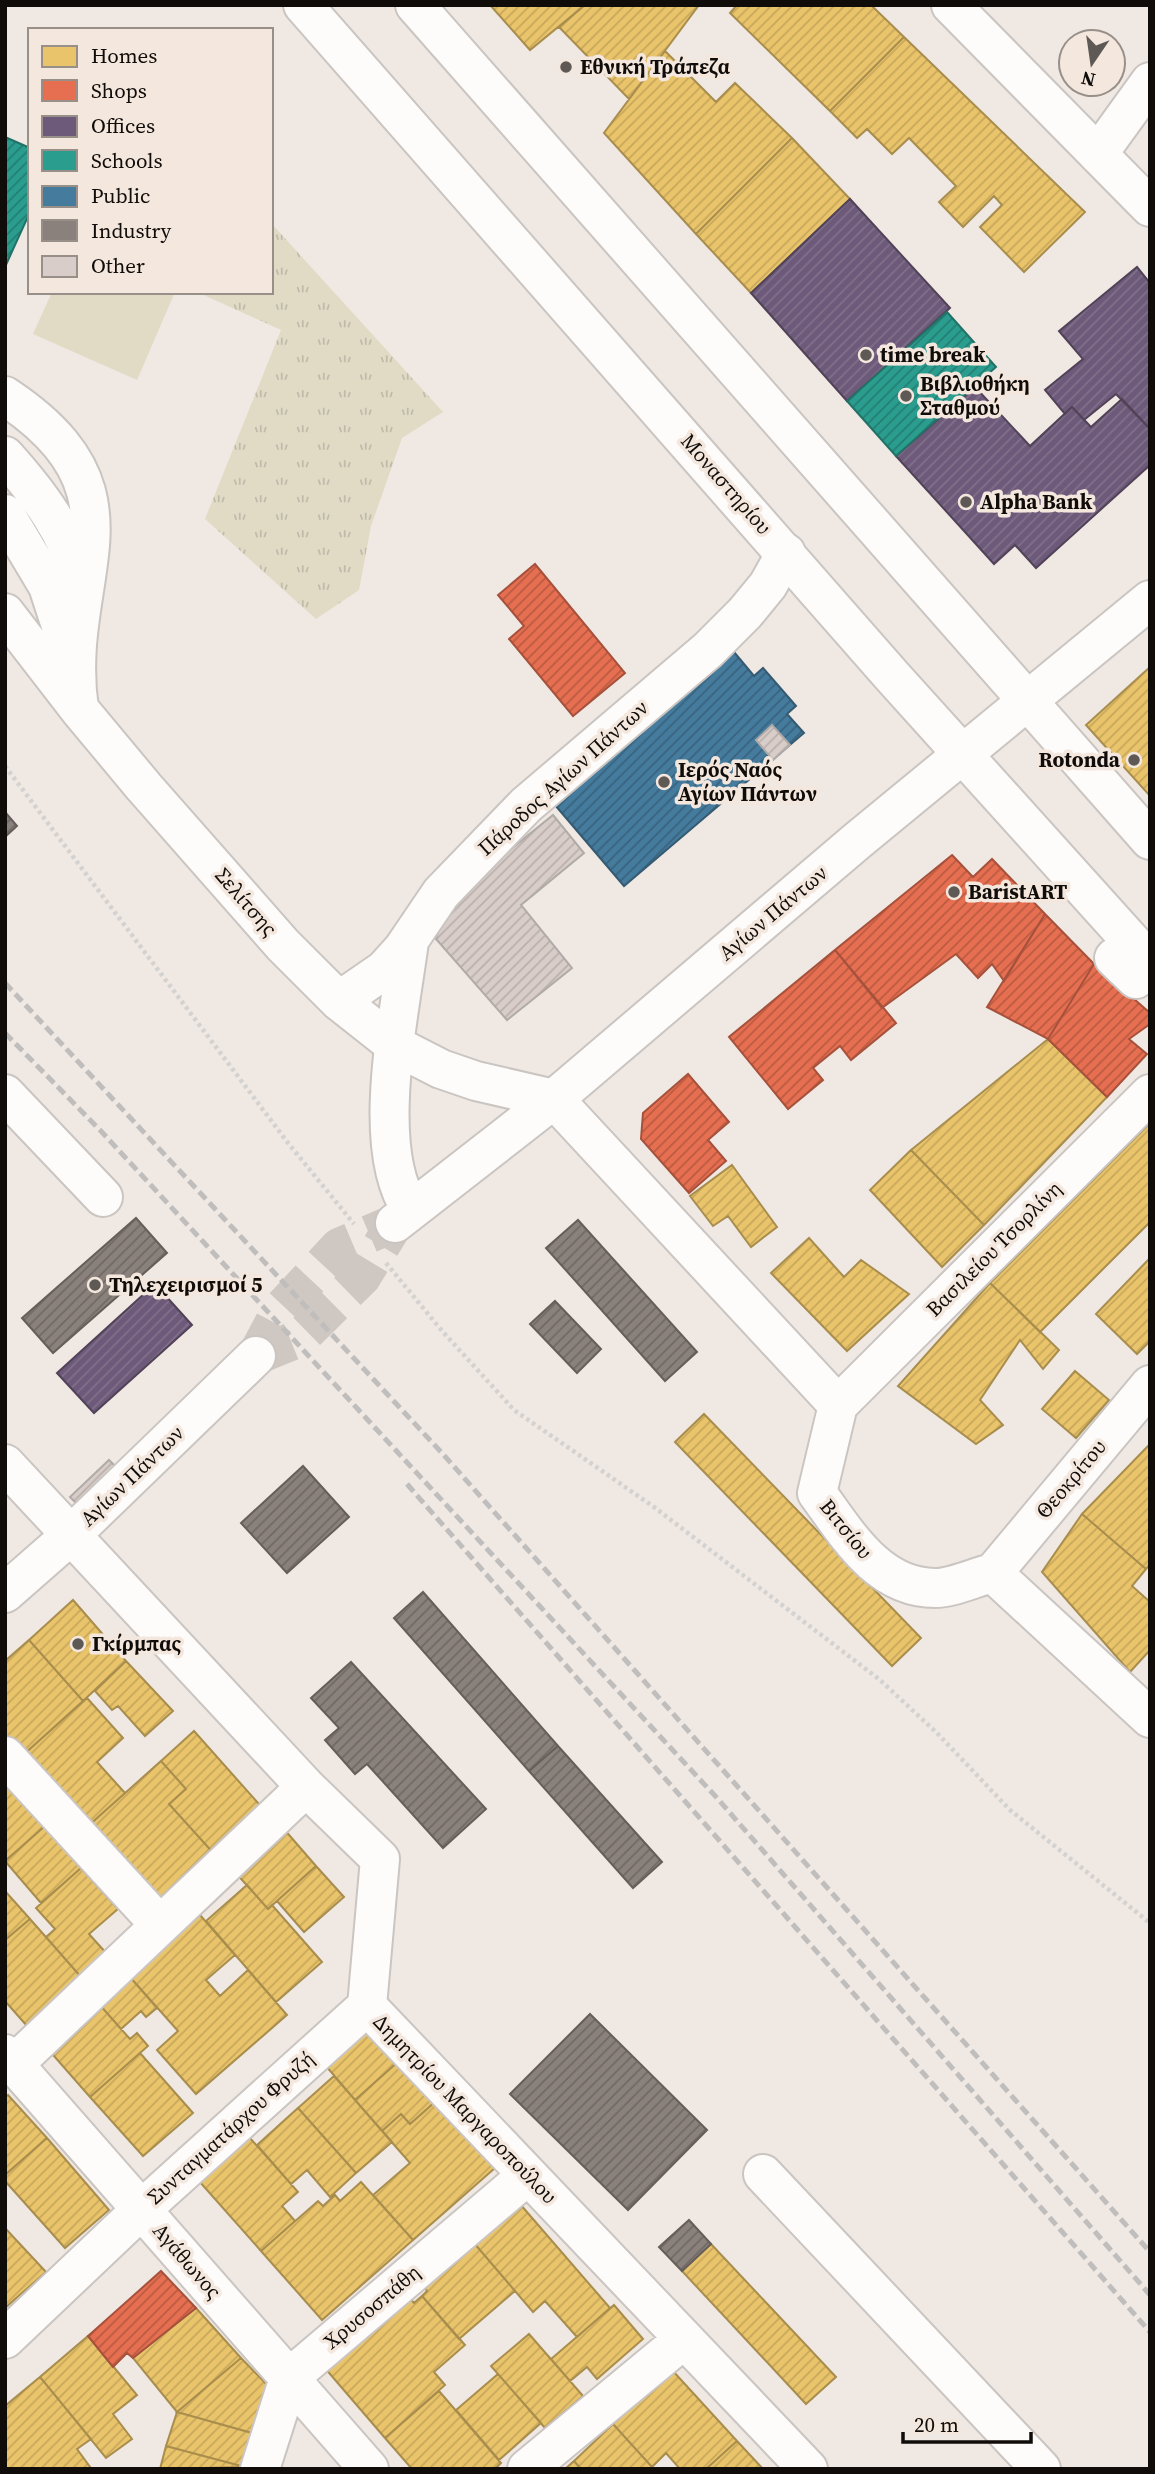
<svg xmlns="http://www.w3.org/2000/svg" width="1155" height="2474" font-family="'Source Serif 4',serif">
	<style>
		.grass { fill: url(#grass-tufts) }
		.pitch { fill: #e1dbc6 }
		.homes { fill: url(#homes-hatch); stroke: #a88d4d; stroke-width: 2 }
		.shops { fill: url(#shops-hatch); stroke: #a6513b; stroke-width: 2 }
		.offices { fill: url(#offices-hatch); stroke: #514258; stroke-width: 2 }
		.schools { fill: url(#schools-hatch); stroke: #227267; stroke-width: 2 }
		.public { fill: url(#public-hatch); stroke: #355a71; stroke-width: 2 }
		.industry { fill: url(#industry-hatch); stroke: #655e5a; stroke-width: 2 }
		.building { fill: url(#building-hatch); stroke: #b0aba8; stroke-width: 2 }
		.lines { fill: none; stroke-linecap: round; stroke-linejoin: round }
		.major-tunnel { stroke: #cec7c2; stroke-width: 38; stroke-dasharray: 38 19; stroke-linecap: butt }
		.minor-casing { stroke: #cac5c1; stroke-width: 42 }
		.major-casing { stroke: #cac5c1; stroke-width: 42 }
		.path { stroke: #d4d2d0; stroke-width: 4.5; stroke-dasharray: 3.5 3.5; stroke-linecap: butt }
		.minor { stroke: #fdfcfb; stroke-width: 38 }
		.major { stroke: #fdfcfb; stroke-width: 38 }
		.rail { stroke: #c0bebd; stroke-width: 5; stroke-dasharray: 10 5; stroke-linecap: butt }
		.poi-dot { fill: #5e5955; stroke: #f4e7de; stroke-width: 2.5 }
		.labels { text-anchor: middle; stroke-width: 7; stroke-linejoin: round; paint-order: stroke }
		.poi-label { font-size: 21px; font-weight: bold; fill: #100c09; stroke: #f4e7de; text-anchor: start }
		.street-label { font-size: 21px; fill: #100c09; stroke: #f4e7de }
	</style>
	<defs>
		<pattern id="grass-tufts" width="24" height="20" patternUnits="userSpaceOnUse" patternTransform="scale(1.75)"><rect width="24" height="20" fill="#e1dbc6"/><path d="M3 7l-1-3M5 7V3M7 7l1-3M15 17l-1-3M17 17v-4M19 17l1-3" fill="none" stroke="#c0bba9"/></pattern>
		<pattern id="homes-hatch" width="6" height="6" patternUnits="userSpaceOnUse" patternTransform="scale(1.75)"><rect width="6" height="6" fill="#e9c46a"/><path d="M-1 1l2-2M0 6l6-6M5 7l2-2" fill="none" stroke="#c7a75b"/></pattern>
		<pattern id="shops-hatch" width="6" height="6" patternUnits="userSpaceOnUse" patternTransform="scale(1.75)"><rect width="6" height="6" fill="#e76f51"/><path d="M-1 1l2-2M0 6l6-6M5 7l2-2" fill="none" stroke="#ba5a41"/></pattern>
		<pattern id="offices-hatch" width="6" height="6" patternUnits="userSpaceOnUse" patternTransform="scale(1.75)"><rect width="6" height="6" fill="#6d597a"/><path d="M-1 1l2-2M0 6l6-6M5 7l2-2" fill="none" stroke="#807089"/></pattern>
		<pattern id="schools-hatch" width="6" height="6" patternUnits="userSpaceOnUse" patternTransform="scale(1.75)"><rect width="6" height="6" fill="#2a9d8f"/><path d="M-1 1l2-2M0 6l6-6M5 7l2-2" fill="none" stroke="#237e73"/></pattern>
		<pattern id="public-hatch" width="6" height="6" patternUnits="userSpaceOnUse" patternTransform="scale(1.75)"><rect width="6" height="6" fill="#457b9d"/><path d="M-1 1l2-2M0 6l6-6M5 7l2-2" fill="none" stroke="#38637e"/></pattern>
		<pattern id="industry-hatch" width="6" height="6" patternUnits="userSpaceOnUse" patternTransform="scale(1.75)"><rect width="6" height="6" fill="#8a817c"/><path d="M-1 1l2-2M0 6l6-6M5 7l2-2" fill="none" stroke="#6f6864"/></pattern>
		<pattern id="building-hatch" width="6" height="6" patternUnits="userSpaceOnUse" patternTransform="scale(1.75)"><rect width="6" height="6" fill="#d9cdc9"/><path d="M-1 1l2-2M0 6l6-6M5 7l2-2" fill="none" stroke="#b9afab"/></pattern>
	</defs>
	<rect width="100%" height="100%" fill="#efe8e3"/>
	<!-- grass -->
	<path class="grass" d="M271 223 443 412 402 438 371 526 359 590 316 619 205 519 281 330 197 292H271Z"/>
	<!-- pitch -->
	<path class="pitch" d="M52 292H175L137 380 33 334Z"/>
	<!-- homes -->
	<path class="homes" d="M490 5H585L530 50Z
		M585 5H699L629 99 559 27Z
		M737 5H871L904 37 830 111 730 13Z
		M904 37 1085 212 1024 272 980 227 1002 205 994 196 963 227 939 202 956 186 909 138 892 154 867 129 857 138 830 111Z
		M665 51 716 102 735 83 792 138 696 234 604 133Z
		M792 138 850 199 751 293 696 234Z
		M1150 667V796L1086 725Z
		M1048 1039 1107 1097 984 1225 911 1150Z
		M1150 1123V1222L1040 1332 990 1283Z
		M911 1150 984 1225 942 1267 870 1190Z
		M732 1165 777 1227 751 1247 728 1216 713 1226 690 1196Z
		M809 1238 844 1277 861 1260 909 1294 847 1351 771 1273Z
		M1150 1258V1341L1137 1354 1096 1314Z
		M990 1283 1059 1350 1043 1369 1020 1340 980 1400 1003 1425 976 1444 898 1386Z
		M1075 1371 1109 1400 1076 1438 1042 1409Z
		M704 1414 921 1638 892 1666 675 1442Z
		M1150 1444V1564L1146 1569 1082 1514Z
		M1082 1514 1146 1569 1132 1586 1150 1602V1650L1130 1672 1042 1572Z
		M73 1600 126 1661 83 1701 29 1640Z
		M29 1640 83 1701 22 1756 5 1737V1661Z
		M126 1661 173 1711 145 1736 118 1706 112 1710 95 1691Z
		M87 1698 123 1738 97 1762 125 1793 87 1827 22 1756Z
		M194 1731 266 1812 216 1856 169 1804 186 1789 161 1761Z
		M161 1761 186 1789 169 1804 216 1856 159 1908 87 1827Z
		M7 1784 45 1826 5 1861V1786Z
		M45 1826 81 1868 41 1903 5 1861Z
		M283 1828 316 1866 268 1909 234 1871Z
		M316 1866 344 1897 304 1932 277 1901Z
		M81 1868 118 1909 89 1934 107 1954 81 1977 46 1937 55 1929 36 1908Z
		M247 1885 268 1909 272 1905 322 1962 276 2002 206 1921Z
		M5 1891 30 1919 5 1940Z
		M200 1915 235 1955 206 1980 220 1996 248 1970 287 2015 196 2094 157 2050 178 2031 130 1977Z
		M30 1919 81 1977 27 2026 5 2001V1940Z
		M130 1977 157 2008 146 2017 141 2011 121 2029 99 2004Z
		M99 2004 130 2039 137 2033 148 2046 90 2097 47 2048Z
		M378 2020 408 2053 355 2100 326 2066Z
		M140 2053 193 2113 143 2156 90 2097Z
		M408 2053 444 2094 410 2124 401 2114 382 2131 355 2100Z
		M334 2076 392 2142 356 2173 298 2108Z
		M444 2094 503 2161 413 2240 373 2195 410 2163 382 2131 401 2114 410 2124Z
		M8 2095 47 2138 5 2175V2097Z
		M298 2108 356 2173 330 2197 307 2170 291 2184 257 2145Z
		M249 2137 298 2192 282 2206 295 2221 261 2251 199 2181Z
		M47 2138 109 2210 65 2248 5 2181V2175Z
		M361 2182 413 2240 322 2320 261 2251 318 2201 323 2206 335 2195 340 2201Z
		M520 2204 610 2308 577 2337 545 2301 533 2312 474 2243Z
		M5 2228 46 2272 5 2308Z
		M474 2243 515 2291 459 2339 422 2296 427 2291 424 2286Z
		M711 2244 836 2377 806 2404 682 2271Z
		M407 2295 414 2303 422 2296 465 2345 434 2372 445 2385 385 2438 324 2367Z
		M614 2305 643 2339 597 2379 587 2367 570 2381 551 2359Z
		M196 2308 241 2358 177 2412 133 2358Z
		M529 2334 583 2396 545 2428 491 2366Z
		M88 2336 137 2395 113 2414 132 2439 106 2458 40 2377Z
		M241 2358 272 2390 259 2435 177 2412Z
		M672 2370 737 2441 706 2469H680L666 2453 652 2467 613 2424Z
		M498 2374 541 2423 499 2460 456 2410Z
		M40 2377 91 2439 77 2449 90 2467 88 2469H8L5 2466V2406Z
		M439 2391 501 2463 495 2469H412L385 2438Z
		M177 2412 259 2435 245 2467 166 2446Z
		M613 2424 652 2467 654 2469H581L574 2461Z
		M737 2441 763 2469H706Z
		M166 2446 245 2467 160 2469Z
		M574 2461 581 2469H565Z"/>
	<!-- shops -->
	<path class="shops" d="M535 564 625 673 573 716 509 639 524 626 498 595Z
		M952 855 973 877 992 859 1045 914 1004 981 992 964 978 978 956 954 882 1008 835 950Z
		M1045 914 1094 964 1048 1039 987 1007Z
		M835 950 896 1023 851 1060 840 1046 813 1068 823 1080 788 1109 729 1037Z
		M1094 964 1150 1013V1024L1129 1039 1147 1054 1107 1097 1048 1039Z
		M688 1074 729 1122 708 1140 726 1161 689 1193 641 1139 643 1113Z
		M161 2271 196 2308 133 2358 127 2353 113 2367 88 2336Z"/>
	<!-- offices -->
	<path class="offices" d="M850 199 950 308 847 401 751 293Z
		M1137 267 1150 283V429L1116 394 1084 420 1072 407 1065 414 1045 390 1083 359 1059 331Z
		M975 387 1030 446 1072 407 1091 427 1122 399 1150 429V465L1036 568 1015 545 994 564 896 456Z
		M155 1284 192 1325 94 1413 57 1373Z"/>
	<!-- schools -->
	<path class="schools" d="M5 137 30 148V212L5 267Z
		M947 312 996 367 896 456 847 401Z"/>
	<!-- public -->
	<path class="public" d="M734 652 754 676 763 668 796 706 787 714 804 733 624 886 555 805Z"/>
	<!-- industry -->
	<path class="industry" d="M5 812 17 826 5 837Z
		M136 1218 167 1253 53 1353 22 1318Z
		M578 1220 697 1352 665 1381 546 1248Z
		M555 1301 601 1349 577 1373 530 1324Z
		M303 1466 349 1517 287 1573 241 1523Z
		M423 1592 558 1746 529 1771 394 1618Z
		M351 1662 486 1809 443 1848 367 1764 355 1774 325 1740 339 1728 311 1698Z
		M558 1746 662 1862 633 1888 529 1771Z
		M590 2014 707 2130 628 2210 510 2094Z
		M689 2220 711 2244 682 2271 659 2247Z"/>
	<!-- building -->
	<path class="building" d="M772 725 790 745 773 760 756 740Z
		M553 815 584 853 521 905 572 968 507 1020 436 939 442 916 490 866Z
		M109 1460 124 1475 85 1512 70 1497Z"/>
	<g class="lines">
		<!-- major-tunnel -->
		<path class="major-tunnel" d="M256 1356 281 1309 339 1247 395 1223
			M256 1356 300 1338 362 1277 395 1223"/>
		<!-- minor casing -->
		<g class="minor-casing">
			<path id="minor" d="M1098 154 1150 82
				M5 396C154 495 59 575 79 709
				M5 456C40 495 67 531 81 582
				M5 514 48 586 70 654
				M5 613 79 709 144 787 283 945 339 1001 396 1046 441 1069 476 1081 554 1099 838 1405
				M409 941C400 1013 369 1149 411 1209
				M1114 958 1136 979
				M339 1001 384 970 403 949 441 893 526 805 708 650 745 613 768 585 786 553
				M5 1094 103 1197
				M5 1464 306 1787 380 1859 367 2006 808 2469
				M993 1573C975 1577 953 1588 935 1588 878 1588 847 1534 817 1493L838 1405 1150 1094
				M993 1573 1150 1385
				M993 1573 1150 1718
				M5 1756 159 1924
				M5 2054 369 2469
				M14 2064 306 1787
				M763 2174 1041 2469
				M5 2339 142 2209 367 2006
				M260 2469 289 2378 528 2175
				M527 2469 684 2339"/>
		</g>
		<!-- major casing -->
		<g class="major-casing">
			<path id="major" d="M303 5 892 676 1150 962
				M415 5 1150 840
				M951 5 1150 207
				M395 1223 554 1099 857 841 1150 600
				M5 1593 70 1536 256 1356"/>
		</g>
		<!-- path -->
		<path class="path" d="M5 766 288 1143 354 1224
			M386 1263 443 1332 514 1410 654 1507 880 1680 937 1733 1010 1810 1150 1923"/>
		<!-- minor -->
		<use href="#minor" class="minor"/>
		<!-- major -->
		<use href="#major" class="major"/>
		<!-- rail -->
		<path class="rail" d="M5 983 442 1453 1150 2252
			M5 1033 99 1129 717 1798 1150 2295
			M407 1484 1150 2332"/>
	</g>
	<!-- markers -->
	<g class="poi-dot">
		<circle cx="566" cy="67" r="7"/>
		<circle cx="866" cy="355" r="7"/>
		<circle cx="906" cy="396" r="7"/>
		<circle cx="966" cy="502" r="7"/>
		<circle cx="1134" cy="760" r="7"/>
		<circle cx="664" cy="782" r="7"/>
		<circle cx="954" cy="892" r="7"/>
		<circle cx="95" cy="1285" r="7"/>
		<circle cx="78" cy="1644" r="7"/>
	</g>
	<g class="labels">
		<!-- poi labels -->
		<g class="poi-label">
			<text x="580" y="74">Εθνική Τράπεζα</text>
			<text x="880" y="362">time break</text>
			<text x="920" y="391">Βιβλιοθήκη<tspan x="920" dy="24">Σταθμού</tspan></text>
			<text x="980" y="509">Alpha Bank</text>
			<text x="1120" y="767" text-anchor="end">Rotonda</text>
			<text x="678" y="777">Ιερός Ναός<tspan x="678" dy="24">Αγίων Πάντων</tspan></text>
			<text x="968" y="899">BaristART</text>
			<text x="109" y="1292">Τηλεχειρισμοί 5</text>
			<text x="92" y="1651">Γκίρμπας</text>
		</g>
		<!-- street labels -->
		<g class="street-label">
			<text transform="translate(726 484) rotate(49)" y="7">Μοναστηρίου</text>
			<text transform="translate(563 778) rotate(-42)" y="7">Πάροδος Αγίων Πάντων</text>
			<text transform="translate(246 902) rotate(49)" y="7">Σελίτσης</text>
			<text transform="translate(773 913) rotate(-40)" y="7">Αγίων Πάντων</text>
			<text transform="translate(994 1249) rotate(-45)" y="7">Βασιλείου Τσορλίνη</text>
			<text transform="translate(132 1476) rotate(-44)" y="7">Αγίων Πάντων</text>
			<text transform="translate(1071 1479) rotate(-50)" y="7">Θεοκρίτου</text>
			<text transform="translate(846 1529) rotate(51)" y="7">Βιτσίου</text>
			<text transform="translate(465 2109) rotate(46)" y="7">Δημητρίου Μαργαροπούλου</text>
			<text transform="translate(231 2128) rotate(-42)" y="7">Συνταγματάρχου Φρυζή</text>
			<text transform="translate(187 2261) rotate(49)" y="7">Αγάθωνος</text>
			<text transform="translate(372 2307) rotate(-40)" y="7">Χρυσοσπάθη</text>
		</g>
	</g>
	<!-- border -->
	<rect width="1155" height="2474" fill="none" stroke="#100c09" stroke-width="14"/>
	<!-- legend -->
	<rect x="28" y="28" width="245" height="266" fill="#f4e7de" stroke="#998f89" stroke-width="2"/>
	<rect x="42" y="46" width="35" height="21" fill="#e9c46a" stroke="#998f89" stroke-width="2"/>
	<text x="91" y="63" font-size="21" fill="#100c09">Homes</text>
	<rect x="42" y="80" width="35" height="21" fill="#e76f51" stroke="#998f89" stroke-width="2"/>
	<text x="91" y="98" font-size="21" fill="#100c09">Shops</text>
	<rect x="42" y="116" width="35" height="21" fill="#6d597a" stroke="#998f89" stroke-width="2"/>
	<text x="91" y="133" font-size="21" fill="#100c09">Offices</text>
	<rect x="42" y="150" width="35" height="21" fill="#2a9d8f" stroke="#998f89" stroke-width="2"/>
	<text x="91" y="168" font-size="21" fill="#100c09">Schools</text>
	<rect x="42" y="186" width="35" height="21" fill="#457b9d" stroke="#998f89" stroke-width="2"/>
	<text x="91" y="203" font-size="21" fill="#100c09">Public</text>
	<rect x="42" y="220" width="35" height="21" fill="#8a817c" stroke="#998f89" stroke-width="2"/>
	<text x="91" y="238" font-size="21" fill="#100c09">Industry</text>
	<rect x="42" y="256" width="35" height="21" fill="#d9cdc9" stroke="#998f89" stroke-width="2"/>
	<text x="91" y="273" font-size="21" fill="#100c09">Other</text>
	<!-- north arrow -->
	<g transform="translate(1092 63) rotate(193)"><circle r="33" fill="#f4e7de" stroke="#998f89" stroke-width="2"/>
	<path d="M0-5L12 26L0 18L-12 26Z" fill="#5e5955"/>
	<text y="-10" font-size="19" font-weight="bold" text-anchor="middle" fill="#100c09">N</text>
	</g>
	<!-- scale -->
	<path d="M903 2432v10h128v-10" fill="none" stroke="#100c09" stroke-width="3.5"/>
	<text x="914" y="2432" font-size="21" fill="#100c09" stroke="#f4e7de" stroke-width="5" paint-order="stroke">20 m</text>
</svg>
